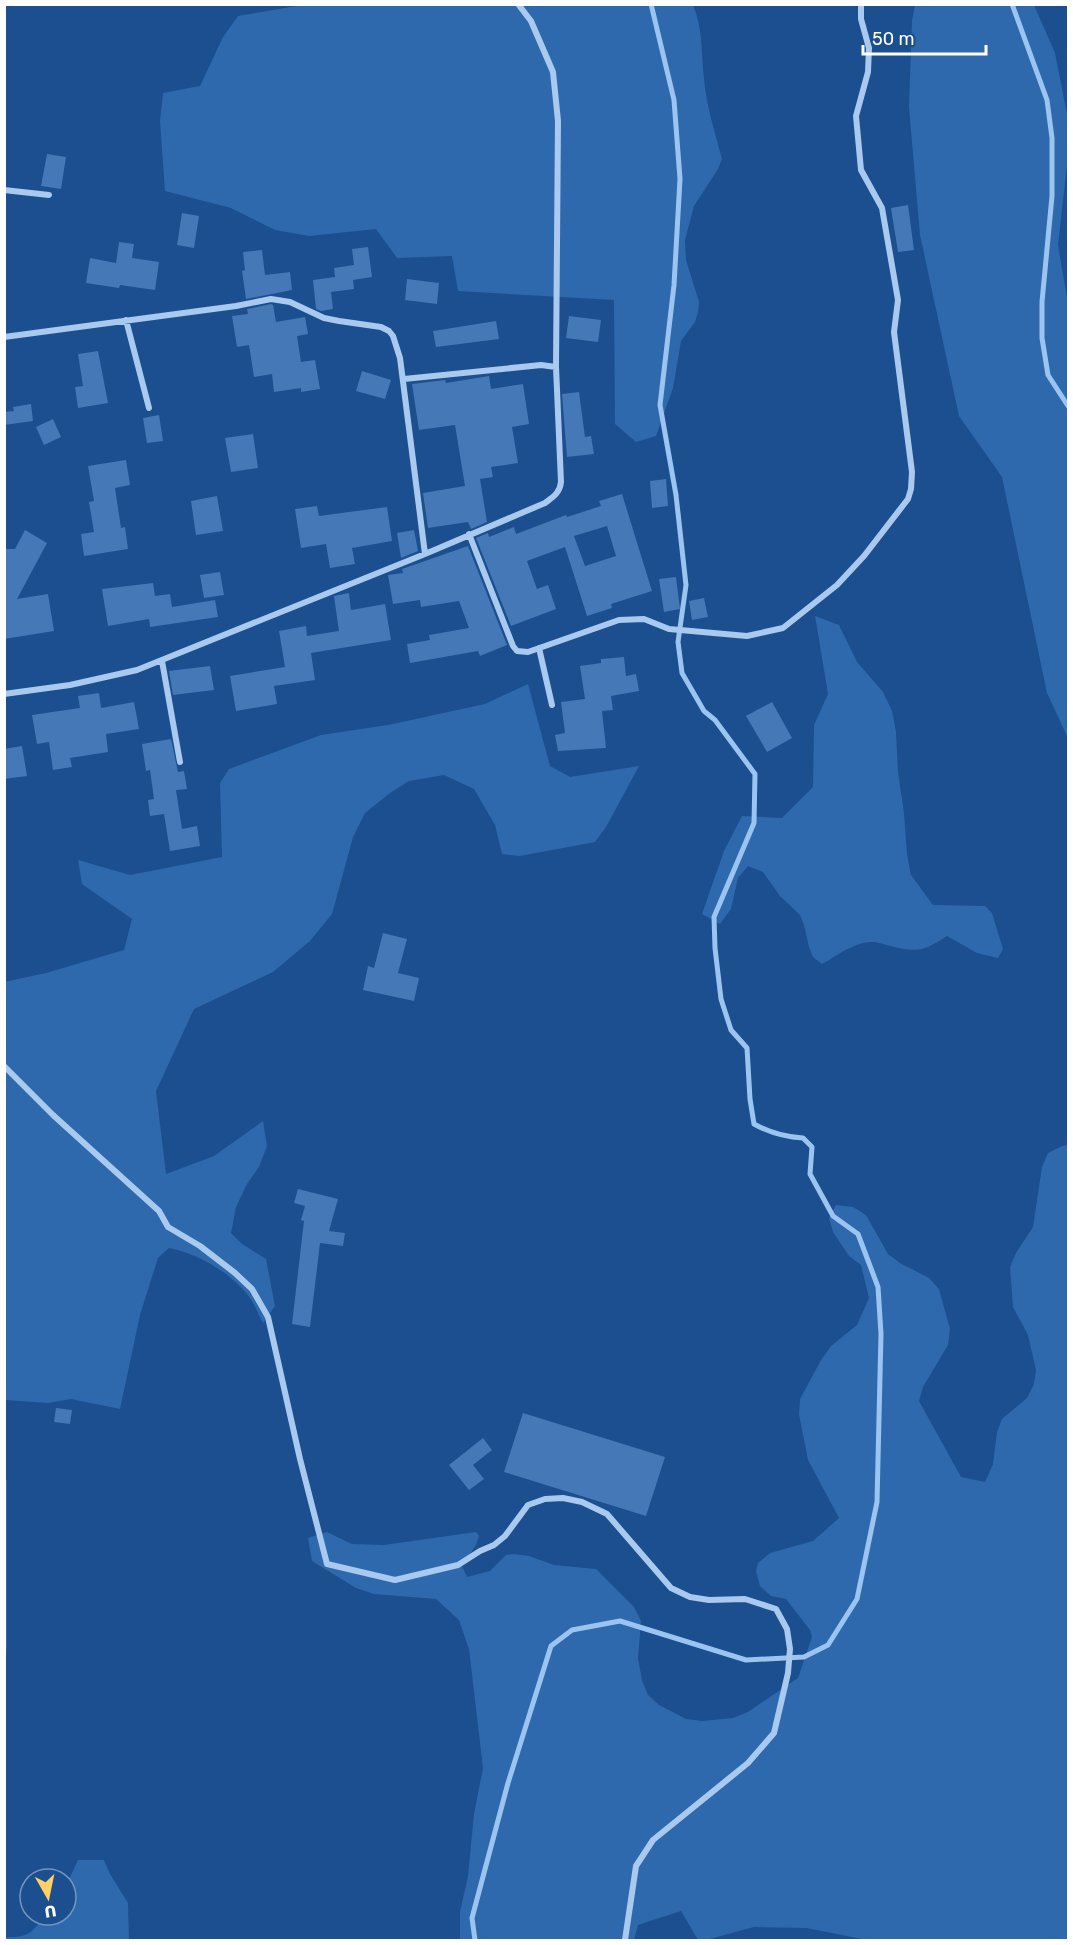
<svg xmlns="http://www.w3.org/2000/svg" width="1073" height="1945" font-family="Rubik,sans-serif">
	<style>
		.green { fill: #2e69ad }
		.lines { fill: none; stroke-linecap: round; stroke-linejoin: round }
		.stream { stroke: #9cc4f0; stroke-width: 5 }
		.building { fill: #4478b7; fill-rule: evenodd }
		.street { stroke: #a9c9ee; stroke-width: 6 }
	</style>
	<rect width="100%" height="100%" fill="#1b4f8f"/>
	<!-- green -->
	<path class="green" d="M302 5H693C703 28 701 52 704 78 706 105 715 132 722 159L718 169 694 206 685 240 686 260 699 302 698 312 695 322 681 341 673 388 656 436 636 442 615 424 614 300 458 291 452 256 397 258 376 229 309 236 275 230 231 208 165 191 160 121 163 93 200 86 223 37 238 16Z
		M915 5H1034L1055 53 1067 114V165L1058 245 1068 304V738L1047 693 1002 477 959 416 920 235 909 107 912 21Z
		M815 616 839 625 857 662 883 692 892 711 896 732 898 772 904 813 907 854 911 875 933 905 985 906 992 913 1003 949 998 958 977 953 947 936C924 951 918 953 891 946 885 945 879 942 873 942 856 941 836 956 822 964L813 957 809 947 804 925 800 915 780 896 763 872 748 866 738 878 731 909 720 924 702 914 724 851 742 816 782 818 813 787 814 725 828 694Z
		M528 684 550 766 570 777 639 766 606 827 595 842 520 856 502 854 495 825 474 789 444 775 409 781 390 793 365 813 353 837 332 914 310 941 273 972 194 1009 156 1091 166 1174 214 1156 263 1121 267 1146 259 1167 247 1184 236 1207 231 1233 242 1244 266 1259 275 1306 263 1323C258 1314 254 1302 247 1294 229 1272 197 1253 169 1248L158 1258 140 1315 120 1409 71 1399 48 1403 5 1400 4 982 46 973 124 950 132 919 82 884 78 860 130 875 222 857 220 783 229 769 321 735 388 725 485 704Z
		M1068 1145V1940H867L806 1928 754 1927 706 1940H698L681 1911 638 1925 634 1940H460V1912L468 1876 474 1814 483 1768 469 1649 459 1620 436 1599 374 1594 356 1588 312 1561 308 1538 327 1532 352 1544 384 1545 476 1532 479 1536 476 1545 462 1566 467 1577 490 1571 506 1555 514 1554 529 1556 554 1565 596 1569 634 1607 641 1621 638 1659 642 1680 648 1695 659 1705 686 1719 702 1721 733 1718 748 1712 798 1678 812 1637 810 1630 786 1599 771 1596 760 1586 756 1571 758 1563 770 1553 813 1541 839 1518 808 1460 799 1414 800 1399 821 1360 831 1346 857 1325 869 1298 861 1265 849 1256 833 1232 829 1218 836 1205 853 1207 866 1215 888 1254 900 1263 929 1278 939 1289 950 1329 948 1345 923 1387 919 1401 961 1477 985 1482 993 1464 997 1432 1002 1419 1027 1398 1034 1384 1036 1370 1028 1335 1013 1307 1010 1267 1016 1253 1033 1227 1042 1167 1048 1153 1062 1146Z
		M5 1480H7V1647L5 1672Z
		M78 1860H104L110 1874 128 1903 129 1940H5V1937C29 1938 31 1933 46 1915H66V1886Z"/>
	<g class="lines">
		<!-- stream -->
		<path class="stream" d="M1012 4 1047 100 1052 138V196L1042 302V338L1048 375 1068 406
			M475 1940 472 1918 508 1783 551 1646 572 1630 620 1621 746 1660 804 1657 828 1645 857 1599 877 1502 881 1334 878 1287 858 1234 833 1216 810 1174 812 1147 803 1138C784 1137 770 1133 754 1124L750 1099 747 1048 731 1030 721 999 715 948 714 917 754 823 755 774 715 720 704 711 682 673 678 642 686 585 676 495 660 405 674 285 680 179 674 100 651 4"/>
	</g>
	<!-- building -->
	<path class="building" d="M47 154 66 157 61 189 41 186Z
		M908 205 914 250 898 252 891 208Z
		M182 213 199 216 194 248 177 245Z
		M119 242 134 244 132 258 159 262 155 290 120 285 119 288 86 283 90 258 116 263Z
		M368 247 372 277 353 280 354 289 331 292 333 309 321 311 316 309 313 280 335 277 334 268 354 265 352 249Z
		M262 250 265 275 290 272 292 290 246 299 242 271 245 270 243 252Z
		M407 279 439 283 437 304 405 300Z
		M271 304 273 305 276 322 305 317 308 334 297 336 301 362 315 360 320 389 301 392V388L274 392 272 374 254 377 249 345 237 347 232 316 248 314 247 309Z
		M569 316 601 320 598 342 566 338Z
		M496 321 499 339 436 347 433 331Z
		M98 351 108 403 78 408 75 387 83 386 78 354Z
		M362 371 391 380 385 399 356 391Z
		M489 376 491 389 523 384 529 424 512 427 518 463 491 467 493 477 480 479 487 522 471 529 468 522 428 528 423 493 465 486 455 425 419 430 412 384 445 380 446 383Z
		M579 392 585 437 591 436 594 454 567 457 562 394Z
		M31 404 33 421 4 425V412L14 411 13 407Z
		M159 415 163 441 147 443 143 418Z
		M53 419 61 437 44 445 36 427Z
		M253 434 258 468 231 472 225 438Z
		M126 460 130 485 115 488 121 528 125 527 128 549 84 556 81 534 94 532 89 502 94 501 88 466Z
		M666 479 668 506 652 508 650 481Z
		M622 494 652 591 611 604 612 608 587 616 565 547 527 561 537 589 548 585 556 609 511 626 476 538 488 533 489 537 514 527 516 534 566 515 567 517 601 506 599 501ZM607 526 616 556 585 566 574 536Z
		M217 496 223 531 196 535 191 501Z
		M317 506 319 516 387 507 392 541 352 548 355 564 330 568 326 544 301 548 295 509Z
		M25 530 47 543 17 599 48 594 54 631 4 639V549H15Z
		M414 530 418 551 401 558 397 533Z
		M468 546 507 645 480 656 478 651 410 663 407 644 430 640 429 635 469 628 459 601 421 607 420 600 393 604 388 575 403 573 402 569Z
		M220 572 224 595 204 598 200 575Z
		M676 577 680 609 664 612 659 579Z
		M153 583 155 596 170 594 172 607 215 600 218 617 150 627 149 619 108 626 102 589Z
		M349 593 351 610 385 604 391 640 311 653 315 680 274 686 277 704 236 711 230 676 285 667 279 631 306 626 307 636 339 631 334 596Z
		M704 598 708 617 692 620 689 601Z
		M624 657 626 676 636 674 639 691 611 696 613 710 602 711 606 748 558 751 555 735 565 733 561 702 585 699 580 666 601 663V659Z
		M210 666 214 690 173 695 169 671Z
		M99 693 101 708 134 702 139 729 106 734 108 752 70 758 72 767 53 770 49 742 37 744 32 715 80 708 78 696Z
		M772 702 792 738 767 752 746 716Z
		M171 739 178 772 184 771 187 789 176 790 182 829 197 826 200 846 170 851 164 814 150 816 148 800 154 799 150 770 146 771 142 744Z
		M22 746 27 776 4 779V749Z
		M383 933 407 939 398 973 419 978 414 1001 363 990 368 966 374 968Z
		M298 1189 338 1199 329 1231 345 1233 343 1246 320 1243 310 1327 292 1324 304 1221 301 1220 305 1206 294 1203Z
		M56 1408 72 1410 70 1424 54 1422Z
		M523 1413 665 1457 646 1516 504 1472Z
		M483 1438 492 1450 473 1465 484 1479 469 1490 449 1465Z"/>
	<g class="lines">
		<!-- street -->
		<path class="street" d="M4 190 49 195
			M126 320 149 408
			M4 337 236 306 271 299 290 302 324 318 339 321 381 327 389 331 393 336 400 358 425 554
			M404 379 541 365 556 367
			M469 534 513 646 517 651 528 652 619 620 644 619 669 629 747 636 783 628 837 585 864 556 908 499 911 489 912 472 894 332 898 300 882 208 861 170 856 116 868 72 869 48 861 19V4
			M539 648 552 705
			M162 661 180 762
			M4 694 70 685 137 670 425 554 545 503C553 497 560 493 561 482L556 367 558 121 553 72 531 21 518 4
			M4 1066 53 1115 159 1211 168 1227 200 1246 235 1273 252 1289 268 1317 300 1459 327 1564 395 1580 458 1565 480 1551 494 1545 505 1536 528 1505 545 1499 563 1498 582 1502 607 1514 671 1588 690 1597 709 1600 745 1599 776 1609 787 1629 790 1649 788 1673 774 1733 748 1763 653 1840 636 1866 625 1940"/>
	</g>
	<!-- border -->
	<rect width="1073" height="1945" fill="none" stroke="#ffffff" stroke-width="12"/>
	<!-- north arrow -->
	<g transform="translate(48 1897) rotate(171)"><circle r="28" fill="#1b4f8f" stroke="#7695bc" stroke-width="1.5"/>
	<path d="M0-4.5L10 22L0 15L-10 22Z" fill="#ffd166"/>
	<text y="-9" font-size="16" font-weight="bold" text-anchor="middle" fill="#ffffff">U</text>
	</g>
	<!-- scale -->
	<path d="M863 45v9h123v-9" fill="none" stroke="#ffffff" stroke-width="3"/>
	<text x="872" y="45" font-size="18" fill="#ffffff" stroke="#1b4f8f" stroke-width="4.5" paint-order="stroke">50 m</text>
</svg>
